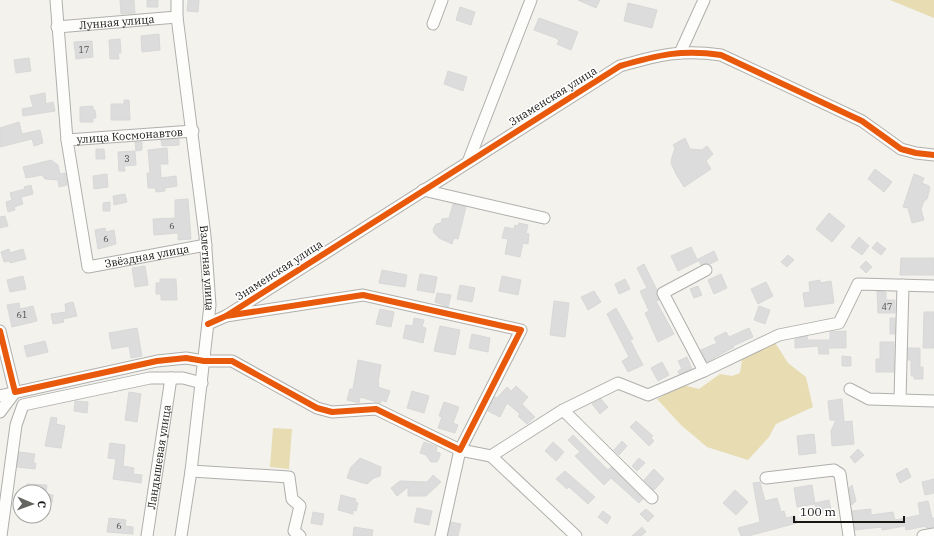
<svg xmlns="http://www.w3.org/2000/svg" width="934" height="536" font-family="'IBM Plex Serif',serif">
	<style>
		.green { fill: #e7dcb2 }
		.building { fill: #dddcdc; stroke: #d8d8d8 }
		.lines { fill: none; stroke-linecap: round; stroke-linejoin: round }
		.minor-casing { stroke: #b0afac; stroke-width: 13 }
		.minor { stroke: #fdfdfc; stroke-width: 11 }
		.cycleway-casing { stroke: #fff; stroke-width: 8 }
		.cycleway { stroke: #e8590c; stroke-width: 6 }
		.labels { text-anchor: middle; stroke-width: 3; stroke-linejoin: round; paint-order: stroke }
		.number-label { font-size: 9px; fill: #4c4c49 }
		.street-label { font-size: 11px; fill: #181714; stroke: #fff }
	</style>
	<rect width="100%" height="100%" fill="#f3f2ed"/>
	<!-- green -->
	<path class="green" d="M890 0H934V18Z
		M774 341 788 363 806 377 813 407 776 424 769 437 748 460 707 447 681 425 657 399 683 385 699 389 720 374 732 376 740 373 742 359Z
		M273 428 292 429 289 469 270 467Z"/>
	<!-- building -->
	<path class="building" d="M120 0H134L135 13 121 14Z
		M147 0H158V7H147Z
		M188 0H199L198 12 187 11Z
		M578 0H600L596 8Z
		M628 3 657 10 652 28 624 21Z
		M460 7 475 12 471 25 456 20Z
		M539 18 578 32 571 50 557 44 559 41 556 38 534 30Z
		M159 34 160 50 142 52 141 36Z
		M120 39 121 53H118L119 59H110L109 40Z
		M92 41 93 57 76 59 74 42Z
		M29 58 31 71 16 73 14 60Z
		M448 71 467 77 463 91 444 84Z
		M45 93 46 104 53 102 55 111 23 116 22 109 33 107 30 96Z
		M124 100H129L130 120H111V104H124Z
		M93 106V110H95L96 118H93V122H80V107Z
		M19 122 22 134 40 130 43 143 34 146 32 139 0 147V128Z
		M685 138 690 149 702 150 707 146 713 154 706 161 711 169 684 187 676 174 671 163 672 157 675 148 673 145Z
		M179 139V145L162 146 161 140Z
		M135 142H142V150L136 151Z
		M167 148 168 164H160L161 178 176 176 177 186 165 188V191L156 192 155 188H148L147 173H150L148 150Z
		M96 149H104L105 159H96Z
		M135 151 136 165 124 166 125 171H119L118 152Z
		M51 160 58 165 60 174 65 173 67 185 59 187 58 180 45 179 42 175 26 178 23 167Z
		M875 169 892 182 884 192 868 179Z
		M107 174 108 187 94 189 93 176Z
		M914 174 924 178 922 183 929 186 930 188 927 199 924 201 921 209 924 220 912 223 908 208 903 207Z
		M31 185 33 194 21 197 23 204 14 207 15 210 8 212 6 202 12 200 10 193 25 189 24 187Z
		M125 194 127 202 114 205 113 196Z
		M188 199 191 239 178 240V233L154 235 153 219 175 218V200Z
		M110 202V211H103V203Z
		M453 204 466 207 458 239 454 238 452 244 439 238 434 233 433 229 436 224 441 223 442 219 449 218Z
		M829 213 845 226 832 242 816 229Z
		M5 216 8 226 0 228V217Z
		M519 223 528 225 526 233 529 234 528 244 523 243 520 257 505 254 508 239 502 238 505 227 514 229 515 225 518 226Z
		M105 228 106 232 114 230 116 244 98 249 95 230Z
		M859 237 869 246 862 255 851 247Z
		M877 242 886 249 881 255 872 248Z
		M691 247 698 261 678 271 671 256Z
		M9 249 10 253 23 249 26 259 10 263V261L4 262 1 252Z
		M714 251 718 260 710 264 706 263 701 265 698 259Z
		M788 255 794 260 787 267 781 262Z
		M901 258H934V275H900Z
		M866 261 872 267 866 273 860 267Z
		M644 264 657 290 659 300 656 301 674 334 658 342 645 313 649 311 640 291 647 288 637 268Z
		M145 266 148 285 135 287 132 268Z
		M382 270 407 275 405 287 379 283Z
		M420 274 437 277 434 293 417 290Z
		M721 274 727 288 714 294 708 280Z
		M23 276 26 289 10 292 7 280Z
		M502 276 521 280 518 295 499 291Z
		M160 279H176L177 300H161V294H156V283H160Z
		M625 279 630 289 619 294 615 284Z
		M820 280V283L831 281 834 303 805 307 803 293 810 292 809 282Z
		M766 282 773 296 758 304 751 289Z
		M460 285 475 288 472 302 457 299Z
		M698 286 702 295 694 298 690 289Z
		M594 291 601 302 588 310 581 297Z
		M877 291 886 292V300H895V313H878Z
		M437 293 451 295 448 307 435 302Z
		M554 301 569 303 565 337 550 335Z
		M73 302 77 316 63 319 64 322 53 324 51 314 66 312 65 304Z
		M19 303 20 309 33 306 37 321 12 327 7 305Z
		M759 306 770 310 765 324 754 320Z
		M616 308 633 339 630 340 643 365 628 372 622 361 629 357 607 314Z
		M380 309 394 312 391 327 376 324Z
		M924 312H934V348H923Z
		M414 318 424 320 422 327 426 328 423 343 403 338 406 325 413 326Z
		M890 318H895V334H890Z
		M440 326 460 330 455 355 434 351Z
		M137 328 142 356 131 358 129 346 112 349 109 333Z
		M749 328 753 337 733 346 734 347 707 362 701 350 717 343 714 338 726 332 729 337Z
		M846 331V348H828L829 354H819L818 346 795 348V339L807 336 808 340H830V332Z
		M472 334 490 338 488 352 469 348Z
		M45 341 48 352 27 357 24 346Z
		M880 342H894V372H876V359H880Z
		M908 348H920V367H923V379H914V376H911V360H908Z
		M842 356 851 357V366H842Z
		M687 357 692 369 679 374 678 371 682 369 678 361Z
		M358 360 381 365 378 382 379 383 378 387 390 391 386 402 381 400V403L360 397 359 403 347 400 350 389H353Z
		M662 362 669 375 658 381 651 368Z
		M516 386 528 397 522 404 535 417 527 424 518 416 520 414 507 403 500 417 488 411 495 397 497 398 507 387 511 391Z
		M412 391 429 396 424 413 407 408Z
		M129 392 141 394 137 422 125 420Z
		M601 399 608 407 600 414 592 404Z
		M842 399 844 422 852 421 854 444 832 446 831 431 836 420H830L828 401Z
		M75 401 88 402 87 413 74 411Z
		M444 402 459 407 453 423 458 425 455 433 438 428 442 417 439 416Z
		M51 417 57 418 56 424 65 426 61 448 45 446Z
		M636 421 653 436 651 438 654 441 649 446 630 427Z
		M814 434 816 453 799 455 797 436Z
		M573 435 608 470 611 467 643 499 639 503 611 478 604 485 575 456 580 452 568 440Z
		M622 441 627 446 619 455 614 450Z
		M424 442 437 447 436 452 440 453V456L437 462H431L426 455 420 453Z
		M553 442 564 452 556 461 545 451Z
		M110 443 125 445 123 466 134 468 133 474 142 475 141 483 113 479 116 459 108 458Z
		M858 449 864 455 855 463 850 457Z
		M19 452 35 454 33 463H36L35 469 17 467Z
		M360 458 381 467 380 476 374 478 367 484 347 478 351 467Z
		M639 458 645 463 637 471 632 466Z
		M907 468 911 477 900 483 896 474Z
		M654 469 664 479 654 490 644 480Z
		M565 471 595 497 588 504 569 487 567 489 556 479Z
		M433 475 441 482 426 496H408V487L397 496 391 488 400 481 427 482Z
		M934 479V493L925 495 922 482Z
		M760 482 765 501 777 498 781 512 784 511 786 518 795 516 797 523 748 536H741L738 528 760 522 753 483Z
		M27 484 47 485 46 492H26Z
		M812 485 815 504 797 507 794 488Z
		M852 485 856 501 852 505 849 488Z
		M735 490 748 502 736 515 723 503Z
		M44 494 53 495 52 503 44 502Z
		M341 495 356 499 355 502 358 503 356 511 353 510V514L338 510Z
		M829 500 831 510 817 513 815 503Z
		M928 501 932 518H934V527L926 528V526L906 530 905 526 882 530V527L855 530 852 511 871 509V515L893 512 895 520 920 515 918 503Z
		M417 508 432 511 429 525 414 522Z
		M646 509 654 516 648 522 640 514Z
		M603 511 611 517 607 524 598 517Z
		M313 512 324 514 322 525 311 523Z
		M109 518 126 520 125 526 133 527V534L107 532Z
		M451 522 461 524 458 536H448Z
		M354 527 373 530 372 536H353Z
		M642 527 646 532 641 536H632Z"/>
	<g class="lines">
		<!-- minor casing -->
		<g class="minor-casing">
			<g id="minor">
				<path id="s1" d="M56 0 67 140 88 267 206 245"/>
				<path id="s2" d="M177 0V17L205 236 210 305 191 471 181 536"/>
				<path d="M433 24 442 0"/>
				<path id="s3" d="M57 27 177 17"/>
				<path d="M680 53 704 0"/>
				<path id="s4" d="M67 140 193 131"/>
				<path d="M468 162 531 0"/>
				<path d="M423 190 544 218"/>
				<path d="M208 324 226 316 620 66C658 55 682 49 721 55L862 121 901 149 916 153 934 155"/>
				<path d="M0 331 15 392"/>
				<path d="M704 371 663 293 706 270"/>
				<path d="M850 389 869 399 934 401"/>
				<path d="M0 396 157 361 186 358 204 361H232L317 408 332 412 376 409 460 450 521 330 363 295 226 316"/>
				<path d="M900 399 903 285"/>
				<path d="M563 410 652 498"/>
				<path d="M0 412 15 392"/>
				<path d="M491 456 576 536"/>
				<path d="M191 471 289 477 292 499 300 506 294 531 300 536"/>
				<path d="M766 478 834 470 840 474 849 536"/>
				<path d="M1 536 16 425 23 405 150 378H183L202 383"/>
				<path id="s5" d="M147 536 171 378"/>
				<path d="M441 536 460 450 491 456 563 410 618 383 648 395 704 371 779 335 839 323 858 284 934 286"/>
				<path d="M923 536 934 534"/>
			</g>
		</g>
		<!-- minor -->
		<use href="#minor" class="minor"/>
		<!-- cycleway casing -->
		<g class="cycleway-casing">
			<path id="cycleway" d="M208 324 226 316 620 66C658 55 682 49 721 55L862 121 901 149 916 153 934 155
				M0 331 15 392 157 361 186 358 204 361H232L317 408 332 412 376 409 460 450 521 330 363 295 226 316"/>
		</g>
		<!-- cycleway -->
		<use href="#cycleway" class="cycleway"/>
	</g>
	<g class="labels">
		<!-- number labels -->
		<g class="number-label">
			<text x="84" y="53">17</text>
			<text x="127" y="162">3</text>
			<text x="172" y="229">6</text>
			<text x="106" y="242">6</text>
			<text x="887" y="310">47</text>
			<text x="22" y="318">61</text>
			<text x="119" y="529">6</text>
		</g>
		<!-- street labels -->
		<g class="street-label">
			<text dy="4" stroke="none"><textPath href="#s3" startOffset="60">Лунная улица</textPath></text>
			<text transform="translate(553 96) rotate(-32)" y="4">Знаменская улица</text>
			<text dy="4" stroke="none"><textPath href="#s4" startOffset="63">улица Космонавтов</textPath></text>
			<text dy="4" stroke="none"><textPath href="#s1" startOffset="329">Звёздная улица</textPath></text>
			<text dy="4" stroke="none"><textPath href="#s2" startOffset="270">Взлетная улица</textPath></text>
			<text transform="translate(279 270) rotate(-33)" y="4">Знаменская улица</text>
			<text dy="4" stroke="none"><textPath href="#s5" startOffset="80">Ландышевая улица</textPath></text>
		</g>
	</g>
	<!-- north arrow -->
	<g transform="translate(32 504) rotate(92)"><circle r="19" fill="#ffffff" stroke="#a3a2a1"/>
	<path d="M0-3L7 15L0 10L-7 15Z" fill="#656460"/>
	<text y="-6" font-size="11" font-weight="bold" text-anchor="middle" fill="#181714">С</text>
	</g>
	<!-- scale -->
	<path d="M794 516v6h110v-6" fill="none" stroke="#181714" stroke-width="2"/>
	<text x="800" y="516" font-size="12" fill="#181714" stroke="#ffffff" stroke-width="3" paint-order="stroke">100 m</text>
</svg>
